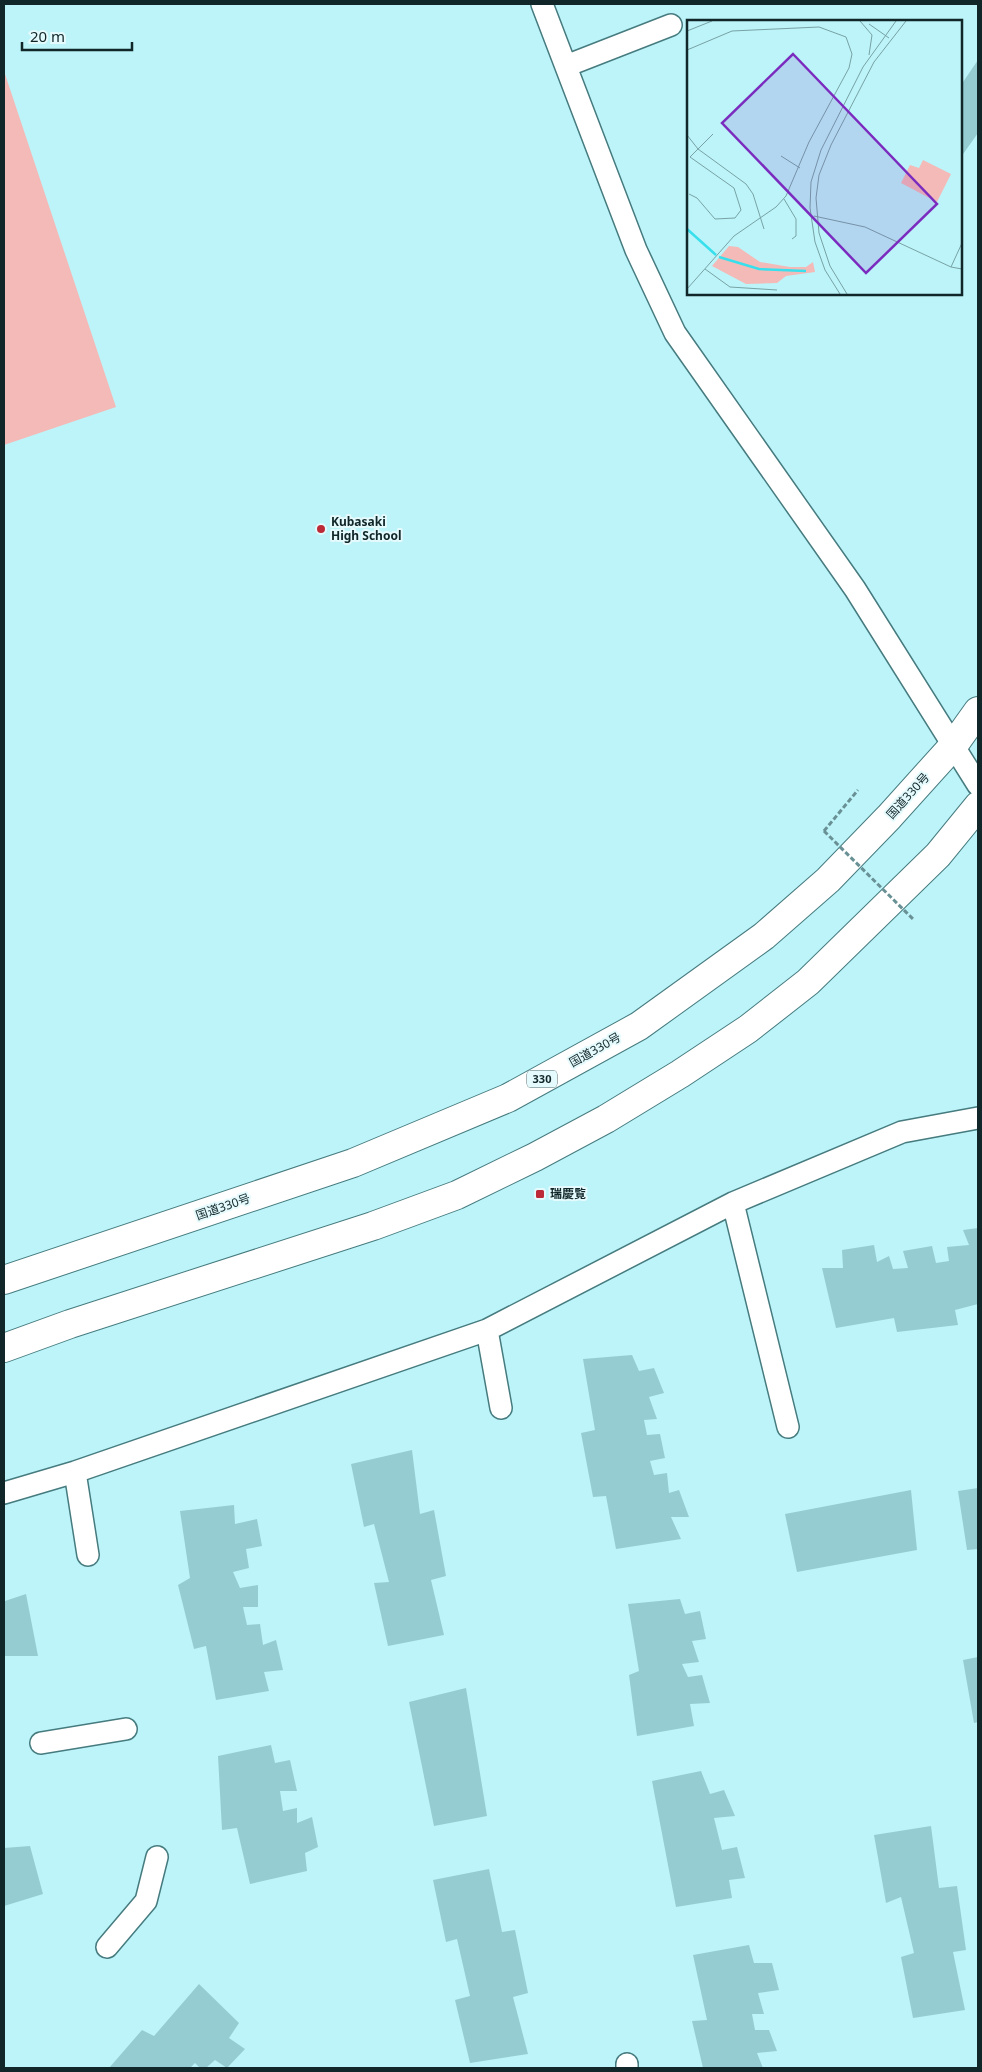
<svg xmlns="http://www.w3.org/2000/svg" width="982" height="2072" font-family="'Noto Sans','Noto Sans JP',sans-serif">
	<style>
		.green { fill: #f4bab7 }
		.building { fill: #95ccd1 }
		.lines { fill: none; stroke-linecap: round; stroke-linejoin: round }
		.service-casing { stroke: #467b7f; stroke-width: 24 }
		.trunk-casing { stroke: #467b7f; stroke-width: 30 }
		.path { stroke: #699195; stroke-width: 3; stroke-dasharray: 5 2.5; stroke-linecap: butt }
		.service { stroke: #fff; stroke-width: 21 }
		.trunk { stroke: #fff; stroke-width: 28 }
		.path-bridge { stroke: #699195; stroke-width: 3; stroke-dasharray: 5 2.5; stroke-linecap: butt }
		.poi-dot { fill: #bb2a36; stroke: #e5fafc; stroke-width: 2 }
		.labels { text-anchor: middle; stroke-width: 4; stroke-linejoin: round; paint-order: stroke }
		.shield { fill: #e5fafc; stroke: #506668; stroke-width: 1 }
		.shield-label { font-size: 11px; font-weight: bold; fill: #102628 }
		.poi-label { font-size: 12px; font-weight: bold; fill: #102628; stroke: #e5fafc; text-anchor: start }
		.street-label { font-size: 12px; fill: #102628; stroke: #e5fafc }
		.inset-river { fill: none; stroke: #37e0ec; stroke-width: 2.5 }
		.inset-road { fill: none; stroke: #77a2a5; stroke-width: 1 }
		.view { fill: #7b2cbf; fill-opacity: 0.15; stroke: #7b2cbf; stroke-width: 2.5 }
		.inset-edge { fill: none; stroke: #102628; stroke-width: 2.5 }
	</style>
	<rect width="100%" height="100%" fill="#bcf4f9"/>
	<!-- green -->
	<path class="green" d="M4 71 116 407 4 445Z"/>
	<!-- building -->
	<path class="building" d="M978 60V133L961 157V85Z
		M978 1228V1304L955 1310 958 1325 897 1332 894 1318 836 1328 822 1268H843L842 1250 874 1245 877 1262 889 1256 893 1269 908 1268 903 1251 932 1246 936 1263 949 1261 947 1247 969 1245 963 1230Z
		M632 1355 639 1371 654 1368 664 1393 649 1397 657 1419 644 1420 647 1435 660 1434 665 1458 650 1461 654 1475 667 1473 669 1493 679 1490 689 1517H671L681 1539 616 1549 606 1496 593 1497 581 1433 595 1430 583 1359Z
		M412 1450 420 1514 434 1510 446 1576 431 1580 444 1635 388 1646 374 1583 389 1582 374 1524 364 1527 351 1464Z
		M978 1488V1549L967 1550 958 1491Z
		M911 1490 917 1550 797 1572 785 1514Z
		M234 1505 235 1524 257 1519 262 1546 246 1549 249 1568 233 1572 240 1588 258 1585V1607H243L247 1625 260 1624 263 1645 276 1640 283 1670 264 1672 269 1691 216 1700 206 1646 194 1649 178 1585 190 1578 180 1511Z
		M26 1594 38 1656H4V1597L5 1601Z
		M680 1599 685 1614 700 1611 706 1639 692 1641 699 1662 682 1664 688 1677 702 1675 710 1703 690 1704 694 1726 637 1736 629 1675 639 1671 628 1604Z
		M978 1657V1722L974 1723 963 1660Z
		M466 1688 487 1816 434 1826 409 1702Z
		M271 1745 275 1763 290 1760 297 1791H280L283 1811 297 1808V1823L312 1817 318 1847 305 1853 307 1871 250 1884 237 1828 222 1830 218 1756Z
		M701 1771 710 1794 724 1790 735 1816 714 1818 722 1850 737 1847 745 1878 729 1880 732 1898 676 1907 652 1781Z
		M931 1826 939 1888 957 1886 966 1950 953 1952 965 2010 913 2018 901 1957 914 1953 901 1897 886 1903 874 1835Z
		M30 1846 43 1894 4 1906V1848Z
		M489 1869 502 1932 515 1930 528 1993 513 1997 528 2054 470 2063 455 2000 470 1996 457 1939 446 1942 433 1880Z
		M749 1945 754 1963H772L779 1990 758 1993 764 2014H752L755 2030H769L777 2051 757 2053 763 2068H703L692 2021 707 2020 693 1955Z
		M199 1984 239 2023 229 2038 245 2049 227 2068 215 2060 206 2068H200L195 2063 190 2068H109L142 2030 154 2036Z"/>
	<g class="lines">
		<!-- service casing -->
		<g class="service-casing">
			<path id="service" d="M542 4 636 250 675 333 855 589 978 785
				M566 66 671 25
				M733 1203 788 1427
				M487 1330 501 1408
				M75 1472 88 1555
				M4 1493 75 1472 487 1330 733 1203 902 1132 978 1118
				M41 1743 126 1729
				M107 1947 146 1901 157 1857
				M627 2064V2068"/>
		</g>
		<!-- trunk casing -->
		<g class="trunk-casing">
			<path id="trunk" d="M4 1280 353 1163 508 1098 639 1026 764 936 828 880 889 817 953 746 978 711
				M4 1348 70 1324 373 1226 457 1195 535 1157 606 1119 680 1074 748 1029 808 982 938 855 978 806"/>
		</g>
		<!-- path -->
		<path class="path" d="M824 831 858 790"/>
		<!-- service -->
		<use href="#service" class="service"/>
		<!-- trunk -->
		<use href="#trunk" class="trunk"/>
		<!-- path-bridge -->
		<path class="path-bridge" d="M824 831 913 919"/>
	</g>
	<!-- markers -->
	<g class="poi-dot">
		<circle cx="321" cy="529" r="5"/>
		<rect x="535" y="1189" width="10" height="10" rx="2.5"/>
	</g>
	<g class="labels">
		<!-- shield labels -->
		<rect class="shield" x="527" y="1070.5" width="30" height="17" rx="4"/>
		<g class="shield-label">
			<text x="542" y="1083">330</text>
		</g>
		<!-- poi labels -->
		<g class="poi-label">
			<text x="331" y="526">Kubasaki<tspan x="331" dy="14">High School</tspan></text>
			<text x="550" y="1198">瑞慶覧</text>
		</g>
		<!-- street labels -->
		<g class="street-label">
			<text transform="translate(908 796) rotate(-48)" y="4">国道330号</text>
			<text transform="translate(595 1050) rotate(-29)" y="4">国道330号</text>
			<text transform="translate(223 1207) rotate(-19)" y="4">国道330号</text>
		</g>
	</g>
	<!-- overview -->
	<g transform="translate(687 20)">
		<rect width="275" height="275" fill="#bcf4f9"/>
		<path d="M236 140 264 154 250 182 214 163 223 145 232 148ZM42 226 51 227 73 242 103 247H119L126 242 128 252 99 256 90 263 59 264 25 246Z" fill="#f4bab7"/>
		<path class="inset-river" d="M0 209 29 235M32 237 72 249 119 251"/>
		<path class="inset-road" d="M173 1 185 15 182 35M182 4 202 18M0 11 25 1M0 30 45 11 132 7 159 17 165 34 162 48 122 122 99 176 89 187 47 216 0 269M0 115 11 129 59 164 66 174 77 209M94 136 113 148M2 174 10 178 28 199 48 198 54 190 47 168 3 137 26 114M97 179 109 199V216L105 219M127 196 178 207 264 247 275 249M264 247 275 223M18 249 43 267 90 270M153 274 138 250 128 222 123 188 124 162 134 130 176 47 209 1M160 274 143 246 132 213 129 178 132 155 144 125 187 42 219 1"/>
		<path class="view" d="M106 34 250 184 179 253 35 103Z"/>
		<rect width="275" height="275" class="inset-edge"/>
	</g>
	<!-- border -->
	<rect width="982" height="2072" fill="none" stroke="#102628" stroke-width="10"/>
	<!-- scale -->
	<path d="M22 42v8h110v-8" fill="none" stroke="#102628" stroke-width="2.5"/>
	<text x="30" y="42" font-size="15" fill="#102628" stroke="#e5fafc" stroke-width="4" paint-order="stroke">20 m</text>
</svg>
